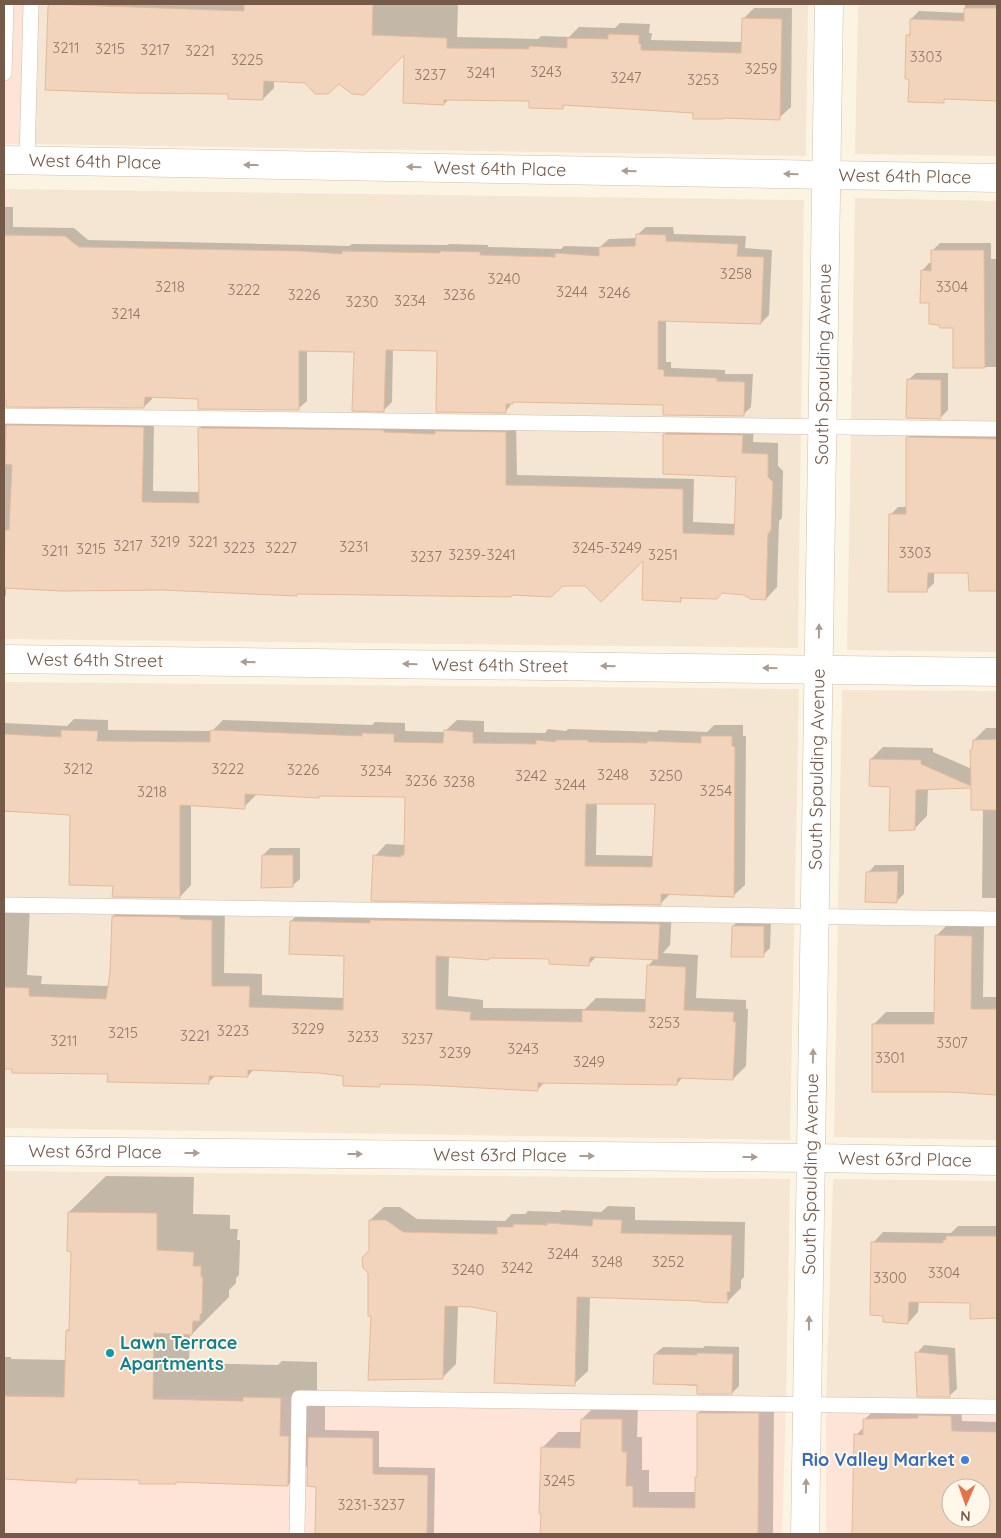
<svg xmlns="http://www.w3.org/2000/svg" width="1001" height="1538" font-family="Quicksand,sans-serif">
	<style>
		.residential { fill: #f4e6d2 }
		.commercial { fill: #fde4d7; fill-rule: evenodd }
		.shadow { fill: #0003; fill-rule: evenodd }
		.building { fill: #f2d3bb; stroke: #e5ba9b; fill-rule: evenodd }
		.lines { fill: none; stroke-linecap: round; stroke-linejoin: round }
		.lane-casing { stroke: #d0bead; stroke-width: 16 }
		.street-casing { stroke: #d0bead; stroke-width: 29 }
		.lane { stroke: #fff; stroke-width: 15 }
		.street { stroke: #fff; stroke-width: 28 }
		.oneway { fill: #ac9c92 }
		.culture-dot { fill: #0f9aa8; stroke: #fff8ea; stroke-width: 2 }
		.shop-dot { fill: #3f7fe0; stroke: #fff8ea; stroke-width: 2 }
		.labels { text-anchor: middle; stroke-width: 4; stroke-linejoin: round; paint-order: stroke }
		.number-label { font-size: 15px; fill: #947866 }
		.street-label { font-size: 18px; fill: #755a49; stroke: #fff8ea }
		.culture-label { font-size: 18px; font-weight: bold; fill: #0d838f; stroke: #fff8ea; text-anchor: start }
		.shop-label { font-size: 18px; font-weight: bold; fill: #366cbe; stroke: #fff8ea; text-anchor: end }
	</style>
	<rect width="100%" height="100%" fill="#fcf4e3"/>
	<!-- residential -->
	<path class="residential" d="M31 4H808L806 156 27 144Z
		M858 4H997V156L855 154Z
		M9 189 804 200 798 648 4 639V459Z
		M855 198 997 201V652L847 650Z
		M4 682 799 689 790 1140 4 1128Z
		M842 690 997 691V1140L834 1137Z
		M4 1171 790 1179 786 1404 4 1394Z
		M833 1179 997 1181V1407L826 1405Z"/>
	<!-- commercial -->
	<path class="commercial" d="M4 4H31L27 144H4Z
		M4 189H9L4 459Z
		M4 1394 786 1404 782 1534H4Z
		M826 1405 997 1407V1534H826ZM951 1488H981V1518H951Z"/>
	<!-- shadow -->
	<path class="shadow" d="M49 4H458L457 37 538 39 541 36 569 37 579 27 615 28 620 23 650 24 649 33H652L651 40 743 42V19L754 8H792L791 107 779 118 566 104 562 108 530 100 449 99 444 104 405 52 339 82 274 80V88L263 99 229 93 46 89Z
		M965 4H997V99L946 98 943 101 910 78 907 36 911 32V19L919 11 965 13Z
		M4 207H13V227L74 228 88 240 349 246 352 244 448 245 449 244 488 245V247L561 249 564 246 600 247 609 239 637 238V235L646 227H673L674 234 746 236 745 248 772 250 769 315 761 323 666 320V362H671V368L725 370V374H753L751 407 743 415 665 404 513 402 505 412 438 350 393 349 392 402 384 410 355 350H307V401L298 409 200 398 152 396V399L144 407 11 313H4Z
		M940 243H991V259H997V367H954V327L930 301 922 271 929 263H932V251Z
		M916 373H948V410L940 418 908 380Z
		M4 413 154 417 153 491 200 492V428L211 417 516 421 517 475 694 479 693 522 736 524 737 476 664 435 675 423 754 424 753 442 778 443V466L783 471 782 518 779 521 777 587 766 599 745 593 722 592 684 597 680 600 644 558 586 585 562 584 513 594 511 596 162 589 62 590 6 588V595L4 597Z
		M915 430 997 432V591L970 590V572L934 571V583L926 591 891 514 898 507H907V438Z
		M74 719 108 720V730L212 731 223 720 372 725 375 722 405 723V731L444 732 457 720 484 721V732L545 733 548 729 566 731 568 729 657 732 659 730 707 732 714 725H743V736H746L745 885 733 896 671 893 660 904 375 856 386 844 405 845 406 796 256 793 255 796 244 807 191 805V885L180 897 114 885 72 814 16 811 15 812H4V723L67 726ZM597 803H656L654 856 596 855Z
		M986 728H997V898H982L983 809 972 787 928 788 927 816 914 829 891 785 871 759 883 747 933 748V752L972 769 974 740Z
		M270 848H300V879L292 886 263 855Z
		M875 865H904V894L896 902 868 873Z
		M4 903 30 905 27 975 42 976 41 984 109 986 113 916 126 904 225 907 224 973 262 974V995L345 998 346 955 291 921 304 908 672 911 670 945 663 953 698 955 696 998 746 1000V1009H748L746 1066 733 1079 683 1077 677 1084 545 1082 538 1089 382 1083 379 1086 344 1075 319 1072 254 1069 248 1076 216 1075 208 1083 109 1073 4 1068ZM449 956 550 958 589 964 597 956 655 958 648 966 646 999 596 998 585 1009 483 1008V1000L448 996Z
		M740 919 771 920 770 948 763 955 733 926Z
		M949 923 984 924 983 997H997V1093L873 1091 874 1024 886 1012H935L936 936Z
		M106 1176 194 1177 193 1214 230 1215V1229H238L237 1240H240V1244L239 1275 236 1278V1283L229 1290V1297L192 1334H190L189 1363 278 1365 282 1361 317 1362V1400H325V1430L379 1431V1467L435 1468 434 1534H316L317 1485 309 1464 288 1485 178 1481 176 1483 140 1479 79 1478 76 1482 4 1478V1357H11V1359L67 1360V1330L70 1328 72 1250 69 1212Z
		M608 1206 635 1207V1220L745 1222 744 1277 741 1280V1288L727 1302 590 1296 588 1371 574 1384 498 1311 473 1306H458L456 1364 442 1378 372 1315 370 1220 384 1207H400L417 1219 505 1221 512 1214H525L528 1211 560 1212 562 1210 601 1212Z
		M958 1226H997V1317H971V1302L919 1301 918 1312 908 1323 873 1243 883 1232 951 1233Z
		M924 1345 955 1348 957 1389 949 1396 917 1353Z
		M705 1346 739 1347V1386L732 1393 698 1386 654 1383 655 1354 663 1347 703 1348Z
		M714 1397 774 1398 773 1534H542V1448L558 1432H582V1419L598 1403 638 1404 637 1437H642V1470H649V1492H696V1477L698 1475V1413Z
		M961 1406 962 1421 997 1422V1534H854L856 1435 864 1427V1420L875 1409ZM951 1488H981V1518H951Z"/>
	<!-- building -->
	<path class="building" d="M49 4 244 11V4H373L372 35 447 38V48L529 49V46L567 48V38L608 39V34L639 35V44H641V50L741 53 742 18 782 19 780 120 723 118V119H693V113L563 105V109L529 108V101L444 100V105L403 103 404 55 364 95 352 94 339 84 328 94H315L305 83 264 81 263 100 228 99V94L128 93 45 90 48 7Z
		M964 8H997V101L944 99V103L908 102 909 79H905L906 35H910V19L964 21Z
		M636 234 666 235V241L738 244 737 256 764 257 761 324 658 321V369L664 370V376L717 378V381L745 382 744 416 663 415V405L513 402V404H506V413L436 412 437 351 386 350 384 412 352 411 354 352 299 351V410L198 409V399L145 397 144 408 6 407V400H4V235L65 236 79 247 301 251 342 254V251L440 253V251L480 252V255L555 257V253L599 256V247L635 246Z
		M931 250H984L985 368H953V328H940L939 325 929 324V303H920L921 270 931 271Z
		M907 379 941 380V419L906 418Z
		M6 425 144 427 142 502 199 503 198 428 384 430V432L435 434V431L506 432V485L683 489V533L734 535 736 477 663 474V434L743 435 742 453 768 454V477L773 482 771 530 768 534 766 600 750 599 744 595 722 593 717 599 680 598 681 602 642 600 643 561 601 602 585 586H563L551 597 512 595 511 597 370 595 297 594V596L162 590 62 591 4 588 5 530H9L12 465 5 464Z
		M906 437 997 439V591H969L968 573H928L927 592H888L889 514H906Z
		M61 730 98 731 97 741 210 742V730L362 736V733L394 734V742L443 743 444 730 473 732V743L536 744V740L555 742V740H588V742L647 743V741L701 743V736H732V746L735 747 734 897 661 894V905L371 901 373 855 401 857V855H404L405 797 319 796V798L245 794V809L180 805V898L112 897 113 886 69 885 70 815 4 811V734L61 737ZM586 804H655L652 867 585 866Z
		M997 739V810H971V788L916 790 915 830 889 831 890 787 869 786 870 759 921 760V764L971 786 970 750H972L973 740Z
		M262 855H293V887L261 888Z
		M898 871 897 903 865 902 866 872Z
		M112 916 180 917V919L212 920V986H250L249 1007 343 1010 344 956 289 954 290 921 370 923V920L660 924 658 960 590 957 589 966 549 964V959L489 958V960L436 956V1009L471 1012 470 1020 582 1022V1010L645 1012 647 965 686 967 684 1010 734 1012 733 1022H736L733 1080 678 1078 677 1085 538 1083V1091L424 1085 380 1084V1087L343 1086V1076L319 1073 248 1070V1077L209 1076V1084L107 1082 108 1074 12 1073V1069H4V987L29 988V996L106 999 110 973Z
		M732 926H764V957H731Z
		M935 935 972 936 971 1009H997V1095L951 1092H872V1024H934Z
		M68 1212 157 1213V1250L194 1252 193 1266H201V1277H203L202 1314H200V1321H193L192 1335 154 1333 153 1399 243 1401V1397L281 1398 280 1436H289L288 1486 176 1482V1484H139V1480L76 1479V1483L4 1479V1396L64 1397 66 1330 69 1331 71 1252 67 1251Z
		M593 1219 622 1220 621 1233 732 1235 730 1292H727L728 1303 700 1302V1301L577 1297 575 1386 494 1383 497 1312 472 1307 445 1306 443 1379 368 1380 371 1316H368V1273L363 1268 362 1258 369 1250V1220H386L403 1232 497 1234V1227H513V1224L547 1225V1223L592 1226Z
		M946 1236H997V1318L970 1319V1303L909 1302 908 1324 883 1322V1316L870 1315 871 1242 943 1243V1240H946Z
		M915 1352 948 1355 950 1397H917Z
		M697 1353 733 1354 732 1394H697V1385L653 1384 654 1354 697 1355Z
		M697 1413H759L758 1534H540L541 1514H539L541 1447 580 1448 581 1419H622V1452H627L626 1486H633V1507L695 1508V1477H697Z
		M918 1415 951 1416 952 1431 997 1432V1534H852L854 1434 863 1435V1419L918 1418ZM951 1488H981V1518H951Z
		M308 1437 373 1438V1474L428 1475 427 1534H315L316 1487 307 1486Z"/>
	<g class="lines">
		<!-- lane casing -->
		<g class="lane-casing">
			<path id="lane" d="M4 73 6 4
				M27 161 31 4
				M4 416 997 429
				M4 905 997 919
				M297 1534 299 1398 997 1407"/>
		</g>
		<!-- street casing -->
		<g class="street-casing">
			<g id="street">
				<path id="s1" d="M4 160 997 178"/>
				<path id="s2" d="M4 659 997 672"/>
				<path id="s3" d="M4 1151 811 1158 997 1161"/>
				<path id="s4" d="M805 1534 829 4"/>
			</g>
		</g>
		<!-- lane -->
		<use href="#lane" class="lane"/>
		<!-- street -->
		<use href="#street" class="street"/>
	</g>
	<!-- one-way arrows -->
	<defs><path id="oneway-solid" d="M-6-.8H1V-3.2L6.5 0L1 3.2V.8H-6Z" transform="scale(1.25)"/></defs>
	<g class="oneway">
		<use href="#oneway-solid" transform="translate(251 165) rotate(-179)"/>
		<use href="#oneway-solid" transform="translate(414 167) rotate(-179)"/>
		<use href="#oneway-solid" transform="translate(629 171) rotate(-179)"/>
		<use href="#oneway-solid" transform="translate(791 174) rotate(-179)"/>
		<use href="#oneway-solid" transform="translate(819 631) rotate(-89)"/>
		<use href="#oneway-solid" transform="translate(248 662) rotate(-179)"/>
		<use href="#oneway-solid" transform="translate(410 664) rotate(-179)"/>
		<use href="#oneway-solid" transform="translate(608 666) rotate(-179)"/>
		<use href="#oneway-solid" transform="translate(770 668) rotate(-179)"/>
		<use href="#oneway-solid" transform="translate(813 1056) rotate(-89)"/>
		<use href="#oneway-solid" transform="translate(192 1153)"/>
		<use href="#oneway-solid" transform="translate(355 1154)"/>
		<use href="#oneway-solid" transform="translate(587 1156)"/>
		<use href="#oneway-solid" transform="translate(750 1157)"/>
		<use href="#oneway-solid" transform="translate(809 1323) rotate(-89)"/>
		<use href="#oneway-solid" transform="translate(806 1486) rotate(-89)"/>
	</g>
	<!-- markers -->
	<circle class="culture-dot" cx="110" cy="1353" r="5"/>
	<circle class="shop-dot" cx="965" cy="1460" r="5"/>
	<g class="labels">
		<!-- number labels -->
		<g class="number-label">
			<text x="66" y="53">3211</text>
			<text x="110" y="54">3215</text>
			<text x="155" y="55">3217</text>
			<text x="200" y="56">3221</text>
			<text x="926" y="62">3303</text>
			<text x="247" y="65">3225</text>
			<text x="761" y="74">3259</text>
			<text x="546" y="77">3243</text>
			<text x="481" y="78">3241</text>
			<text x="430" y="80">3237</text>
			<text x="626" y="83">3247</text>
			<text x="703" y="85">3253</text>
			<text x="736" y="279">3258</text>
			<text x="504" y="284">3240</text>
			<text x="170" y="292">3218</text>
			<text x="952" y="292">3304</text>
			<text x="244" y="295">3222</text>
			<text x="572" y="297">3244</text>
			<text x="614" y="298">3246</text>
			<text x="304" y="300">3226</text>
			<text x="459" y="300">3236</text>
			<text x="410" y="306">3234</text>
			<text x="362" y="307">3230</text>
			<text x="126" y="319">3214</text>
			<text x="165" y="547">3219</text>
			<text x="203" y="547">3221</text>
			<text x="128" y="551">3217</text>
			<text x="354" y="552">3231</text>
			<text x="239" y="553">3223</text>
			<text x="281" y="553">3227</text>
			<text x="607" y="553">3245-3249</text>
			<text x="91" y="554">3215</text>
			<text x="55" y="556">3211</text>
			<text x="915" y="558">3303</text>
			<text x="482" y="560">3239-3241</text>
			<text x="663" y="560">3251</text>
			<text x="426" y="562">3237</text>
			<text x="78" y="774">3212</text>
			<text x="228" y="774">3222</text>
			<text x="303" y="775">3226</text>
			<text x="376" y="776">3234</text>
			<text x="613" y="780">3248</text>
			<text x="531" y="781">3242</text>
			<text x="666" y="781">3250</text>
			<text x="421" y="786">3236</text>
			<text x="459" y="787">3238</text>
			<text x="570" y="790">3244</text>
			<text x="716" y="796">3254</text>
			<text x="152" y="797">3218</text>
			<text x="664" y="1028">3253</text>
			<text x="308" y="1034">3229</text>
			<text x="233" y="1036">3223</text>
			<text x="123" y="1038">3215</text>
			<text x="195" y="1041">3221</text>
			<text x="363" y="1042">3233</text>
			<text x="417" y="1044">3237</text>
			<text x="64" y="1046">3211</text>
			<text x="952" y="1048">3307</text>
			<text x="523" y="1054">3243</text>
			<text x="455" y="1058">3239</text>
			<text x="890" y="1063">3301</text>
			<text x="589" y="1067">3249</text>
			<text x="563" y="1259">3244</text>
			<text x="607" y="1267">3248</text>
			<text x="668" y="1267">3252</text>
			<text x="517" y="1273">3242</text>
			<text x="468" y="1275">3240</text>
			<text x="944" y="1278">3304</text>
			<text x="890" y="1283">3300</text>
			<text x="559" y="1486">3245</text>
			<text x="371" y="1510">3231-3237</text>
		</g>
		<!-- street labels -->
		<g class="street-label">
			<text dy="6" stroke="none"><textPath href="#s1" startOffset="91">West 64th Place</textPath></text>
			<text dy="6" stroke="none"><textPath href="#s1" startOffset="496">West 64th Place</textPath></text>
			<text dy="6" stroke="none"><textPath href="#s1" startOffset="901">West 64th Place</textPath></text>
			<text dy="6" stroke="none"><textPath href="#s4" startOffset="1170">South Spaulding Avenue</textPath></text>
			<text dy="6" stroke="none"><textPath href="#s2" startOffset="91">West 64th Street</textPath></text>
			<text dy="6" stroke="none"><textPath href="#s2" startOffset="496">West 64th Street</textPath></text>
			<text dy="6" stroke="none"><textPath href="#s4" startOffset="765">South Spaulding Avenue</textPath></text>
			<text dy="6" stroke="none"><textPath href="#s3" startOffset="91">West 63rd Place</textPath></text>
			<text dy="6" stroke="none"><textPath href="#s3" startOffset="496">West 63rd Place</textPath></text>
			<text dy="6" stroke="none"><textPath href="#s3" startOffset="901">West 63rd Place</textPath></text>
			<text dy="6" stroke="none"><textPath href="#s4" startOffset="360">South Spaulding Avenue</textPath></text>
		</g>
		<!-- culture labels -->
		<g class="culture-label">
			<text x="120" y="1349">Lawn Terrace<tspan x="120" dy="21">Apartments</tspan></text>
		</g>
		<!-- shop labels -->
		<g class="shop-label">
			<text x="955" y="1466">Rio Valley Market</text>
		</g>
	</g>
	<!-- border -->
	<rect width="1001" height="1538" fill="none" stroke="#755a49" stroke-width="10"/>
	<!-- north arrow -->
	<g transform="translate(966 1503) rotate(182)"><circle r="24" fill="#fff8ea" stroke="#c8b9aa"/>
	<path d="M0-4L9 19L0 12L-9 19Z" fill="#e87247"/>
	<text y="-8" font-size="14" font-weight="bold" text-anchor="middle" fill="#755a49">N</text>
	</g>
</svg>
